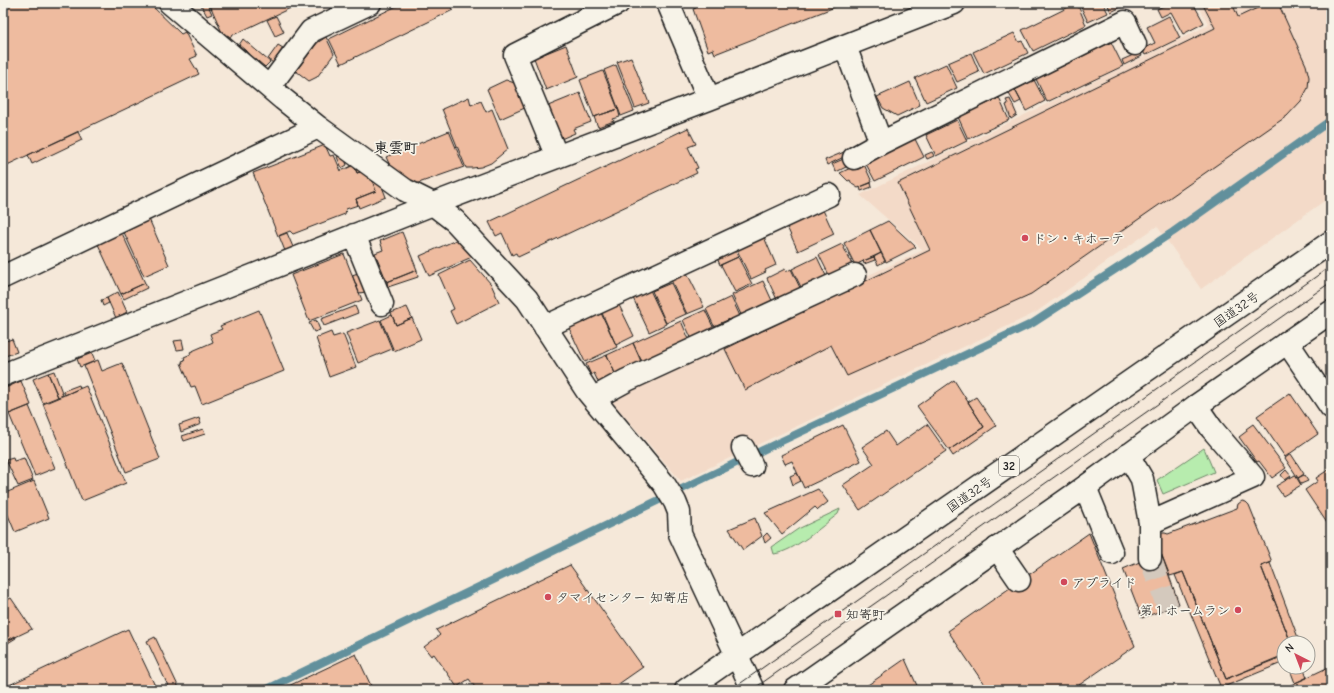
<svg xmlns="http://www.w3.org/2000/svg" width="1334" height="693" font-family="'Comic Neue','Klee One',sans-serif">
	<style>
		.built { fill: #f3dac8 }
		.green { fill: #b7ecae; stroke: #6a8465 }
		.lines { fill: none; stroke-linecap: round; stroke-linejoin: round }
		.stream { stroke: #62909c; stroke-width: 8 }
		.building { fill: #eebb9f; stroke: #1c1c1c }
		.minor-tunnel { stroke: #d4c9bd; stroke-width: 22; stroke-dasharray: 22 11; stroke-linecap: butt }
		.minor-casing { stroke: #1c1c1c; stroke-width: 25 }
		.highway-casing { stroke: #1c1c1c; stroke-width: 25 }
		.minor { stroke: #f7f3e8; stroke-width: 22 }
		.highway { stroke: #f7f3e8; stroke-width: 22 }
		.tram { stroke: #1c1c1c; stroke-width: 1 }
		.poi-dot { fill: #d1495b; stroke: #f7f3e8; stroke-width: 1.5 }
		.labels { text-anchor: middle; stroke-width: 3.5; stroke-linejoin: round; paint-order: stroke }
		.shield { fill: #f7f3e8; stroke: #5e5c59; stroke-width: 1 }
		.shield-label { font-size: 12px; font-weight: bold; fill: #1c1c1c }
		.poi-label { font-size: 13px; fill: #1c1c1c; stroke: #f7f3e8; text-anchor: start }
		.street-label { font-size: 13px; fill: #1c1c1c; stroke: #f7f3e8 }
		.quarter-label { font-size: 15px; font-weight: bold; fill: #1c1c1c; stroke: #f7f3e8 }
	</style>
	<rect width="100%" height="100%" fill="#f5e8d9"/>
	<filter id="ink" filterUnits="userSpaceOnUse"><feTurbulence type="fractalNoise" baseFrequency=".025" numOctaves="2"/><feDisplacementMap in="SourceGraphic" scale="8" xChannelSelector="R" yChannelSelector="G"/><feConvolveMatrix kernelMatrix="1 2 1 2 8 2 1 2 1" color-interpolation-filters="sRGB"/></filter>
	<g filter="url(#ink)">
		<!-- built -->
		<path class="built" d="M1197 3H1331V196L1201 289 1157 226 1035 313 681 481 607 396 923 250 860 195 1209 25Z"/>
		<!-- green -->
		<path class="green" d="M1204 448 1214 472 1163 494 1157 480Z
			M840 509 838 514C821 527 795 551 774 554L772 547 798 529Z"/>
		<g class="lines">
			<!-- stream -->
			<path class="stream" d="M265 690 771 446 1033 323 1173 232 1331 120"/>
		</g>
		<!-- building -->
		<path class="building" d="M15 3H149L181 34 185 32 197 56 190 59 199 74 3 167V9Z
			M200 3H207L212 14 207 16Z
			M209 3H301L229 37 228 35 224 37Z
			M403 3H450L453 10 341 64 329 39Z
			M694 3H845L715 54 713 49 708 51 693 9 696 8Z
			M1077 3 1086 25 1033 51 1022 30Z
			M1079 3H1103L1108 13 1088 22Z
			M1107 3H1130L1111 12Z
			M1170 3H1193L1204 23 1183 34 1171 12 1161 17 1157 9Z
			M1202 3H1232L1238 17 1268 3H1278L1306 65 1309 77 1308 88 1301 101 1287 116 1031 294 847 376 831 345 745 390 725 349 930 250 898 183 1215 28Z
			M276 16 284 32 275 36 267 20Z
			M1169 16 1180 38 1145 55 1142 49 1155 43 1147 27Z
			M1014 33 1019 42 1022 41 1028 53 984 74 973 52Z
			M326 37 334 54 317 77 309 81 296 71 317 43Z
			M243 39 270 62 265 67 239 45Z
			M1111 42 1123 66 1047 102 1036 79Z
			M278 45 283 48 273 63 268 59Z
			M566 45 578 77 546 90 534 58Z
			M1140 52 1142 56 1124 65 1122 60Z
			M971 53 979 72 957 82 948 63Z
			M631 57 649 103 635 108 617 62Z
			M946 64 957 88 926 102 915 78Z
			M616 65 634 111 621 116 604 70Z
			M603 71 618 109 594 117 580 80Z
			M506 80 517 84 527 107 500 119 487 89Z
			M1034 80 1045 101 1026 111 1015 90Z
			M910 82 920 105 897 116 883 108 877 97Z
			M1014 88 1021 101 1015 104 1008 92Z
			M580 93 591 122 573 129 575 133 561 139 548 106Z
			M469 97 471 105 481 101 486 112 492 109 508 149 491 163 481 167 472 168H466L442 109Z
			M999 98 1009 120 968 139 958 117Z
			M1010 99 1017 115 1011 119 1006 105 1008 104 1006 100Z
			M618 109 620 117 613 119 614 121 598 127 594 117Z
			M957 120 967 141 936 156 926 135Z
			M688 128 696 144 688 147 698 168 695 169 697 173 518 257 516 253 512 255 502 233 496 236 489 222Z
			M449 131 464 167 413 185 392 170 386 157Z
			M78 132 82 140 32 164 28 155Z
			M914 137 924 157 875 181 865 162Z
			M325 145 330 156 334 155 341 171 354 165 357 173 363 171 371 177 376 191 356 199 358 205 346 209 345 214 293 234 290 231 278 236 253 173Z
			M844 152 846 156 827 165 825 160Z
			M932 152 934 156 927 159 925 155Z
			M343 154 347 165 342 168 337 157Z
			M848 157 852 164 836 172 832 164Z
			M863 162 872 182 858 188 852 184 850 180 848 181 840 173Z
			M357 165 381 184 386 197 359 208 356 199 376 191 371 177 363 171 357 173 354 166Z
			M871 183 872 187 861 191 860 187Z
			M823 210 834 234 798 251 787 227Z
			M149 219 169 265 144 276 123 230Z
			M888 221 916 247 886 262 870 230Z
			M870 230 881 253 855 265 844 243Z
			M121 231 145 283 121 294 97 242Z
			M402 232 417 270 387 282 375 253 383 250 380 241Z
			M287 233 293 247 285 251 279 236Z
			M764 237 776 265 765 270 766 272 751 279 737 250Z
			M456 240 474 256 429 276 420 256Z
			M842 244 854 268 831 279 819 255Z
			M735 250 738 257 720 265 717 258Z
			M881 253 885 261 878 265 874 257Z
			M344 254 362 300 309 321 291 275Z
			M738 257 752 284 735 292 721 265Z
			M817 257 828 280 804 293 792 269Z
			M874 257 875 260 864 264 863 261Z
			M470 260 491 284 499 302 456 324 450 311 454 309 439 275Z
			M785 269 786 272 791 269 803 294 779 304 767 278Z
			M417 270 418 277 388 287 387 282Z
			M358 273 366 292 359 293 352 275Z
			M687 273 704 307 687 314 671 280Z
			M763 281 774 305 743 319 732 295Z
			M145 283 147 288 124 299 121 294Z
			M671 283 686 314 666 323 652 291Z
			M650 290 666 324 649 332 633 298Z
			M118 292 127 312 116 318 107 298Z
			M731 297 740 316 731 321 730 319 714 326 706 309Z
			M107 298 109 303 103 306 101 300Z
			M619 305 634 336 616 345 602 313Z
			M355 306 358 313 324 326 321 319Z
			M407 307 412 318 396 325 391 313Z
			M259 310 284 371 202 404 195 386 191 387 181 363H183L182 361 185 360 184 357 191 354 190 352 213 342 210 334 222 329 220 326Z
			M705 310 715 331 693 342 683 320Z
			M601 313 617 347 585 362 569 328Z
			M392 315 396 325 412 318 421 339 394 351 381 320Z
			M316 320 320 330 314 332 309 323Z
			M380 320 392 349 358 363 346 333Z
			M681 321 691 344 644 366 633 343Z
			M331 332 333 337 343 334 356 367 329 377 316 338Z
			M12 339 17 352 5 356 3 349V342Z
			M182 340 184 349 177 350 174 341Z
			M633 343 643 366 617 378 607 355Z
			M92 353 95 361 80 367 77 359Z
			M607 355 617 378 600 386 594 373 591 375 586 364Z
			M98 360 102 371 122 363 160 459 126 472 84 366Z
			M54 371 63 395 58 397 48 373Z
			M48 373 58 397 43 403 33 379Z
			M954 380 984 427 949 450 917 406Z
			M21 381 31 405 9 414 3 400V389Z
			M79 385 80 388 65 395 63 391Z
			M86 386 126 483 82 501 43 404Z
			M1290 393 1318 434 1285 457 1257 416Z
			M976 397 996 426 953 456 949 450 984 427 968 402Z
			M29 406 55 468 35 476 9 414Z
			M199 418 201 424 181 432 179 425Z
			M927 424 946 451 860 510 843 485 874 464 862 447 886 431 896 446Z
			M1253 424 1286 468 1272 478 1259 461 1257 462 1239 437 1247 431 1246 429Z
			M843 425 861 461 804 488 792 461 785 464 781 455Z
			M203 429 205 434 184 441 182 436Z
			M1291 454 1304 474 1298 478 1285 458Z
			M13 458 14 461 24 458 33 480 18 486 6 460Z
			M1286 470 1291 476 1285 480 1281 475Z
			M1328 470 1330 473H1331V520L1327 523 1305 490 1318 481 1316 478Z
			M797 473 801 481 793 485 790 476Z
			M1295 475 1301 485 1283 496 1276 486Z
			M1304 475 1308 481 1301 484 1298 478Z
			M34 481 49 518 15 532 3 503V494Z
			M818 489 828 502 818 510 815 507 782 534 765 513Z
			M1242 501 1246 502 1249 505 1272 562 1261 566 1291 643H1284V656L1226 679 1183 572 1170 576 1157 543 1161 533H1165L1168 534 1237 508 1238 504Z
			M755 518 762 536 743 550 729 529Z
			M767 533 771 538 765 543 763 537Z
			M1089 533 1135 646 1072 690H988L948 631Z
			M1161 553 1179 604 1142 618 1123 569Z
			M1270 563 1300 643H1291L1261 566Z
			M570 565 643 667 610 690H477L469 679 457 687 434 654 431 656 424 647 440 635 436 630Z
			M1183 572 1226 679 1284 655V662L1221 688 1175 575Z
			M11 598 32 629 3 643V602Z
			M128 629 157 690H3V688Z
			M15 636 16 638 3 646V643Z
			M155 637 180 690H170L147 641Z
			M356 654 373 690H280Z
			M905 659 919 690H867L865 687Z
			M1331 666V690H1281L1295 683Z
			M1289 667H1303L1307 678 1295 683Z"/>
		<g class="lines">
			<!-- minor-tunnel -->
			<path class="minor-tunnel" d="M1150 558 1168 608"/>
			<!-- minor casing -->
			<g class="minor-casing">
				<path id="minor" d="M170 3 283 99 318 127 405 190 433 204 455 221 527 299 587 391 664 484 675 502 679 512 680 534 753 690
					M668 3 709 99
					M845 46 881 143 1125 22 1135 44
					M269 87 311 31 370 3
					M557 157 515 55 618 3
					M854 158 881 143
					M354 235 382 304
					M3 277 318 127
					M545 327 829 195
					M1287 342 1331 407
					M3 375 433 204 709 99 954 3
					M594 398 627 380 855 275
					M743 448 752 466
					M1128 455 1142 479 1150 523 1253 477 1212 429 1196 406
					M1085 487 1112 553
					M997 548 1019 580
					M1150 558V523"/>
			</g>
			<!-- highway casing -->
			<g class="highway-casing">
				<path id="highway" d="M686 690 1331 242
					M795 690 1085 487 1196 406 1331 312"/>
			</g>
			<!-- minor -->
			<use href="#minor" class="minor"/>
			<!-- highway -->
			<use href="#highway" class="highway"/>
			<!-- tram -->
			<path class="tram" d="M731 690 1331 266
				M752 690 1331 282"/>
		</g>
	</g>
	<!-- markers -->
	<g class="poi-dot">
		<circle cx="1025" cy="238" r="4"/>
		<circle cx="1064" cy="582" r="4"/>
		<circle cx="548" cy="597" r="4"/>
		<circle cx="1238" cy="610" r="4"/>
		<rect x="834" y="610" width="8" height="8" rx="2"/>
	</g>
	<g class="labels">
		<!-- shield labels -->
		<rect class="shield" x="999" y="456" width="20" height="20" rx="3"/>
		<g class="shield-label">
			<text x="1009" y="470">32</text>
		</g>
		<!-- poi labels -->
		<g class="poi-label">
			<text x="1033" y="243">ドン・キホーテ</text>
			<text x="1072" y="587">アプライド</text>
			<text x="556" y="602">タマイセンター 知寄店</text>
			<text x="1230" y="615" text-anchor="end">第１ホームラン</text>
			<text x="846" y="619">知寄町</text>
		</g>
		<!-- street labels -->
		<g class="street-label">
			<text transform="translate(1236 309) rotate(-35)" y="5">国道32号</text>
			<text transform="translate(969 494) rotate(-35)" y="5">国道32号</text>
		</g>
		<!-- quarter labels -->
		<g class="quarter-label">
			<text x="396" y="153">東雲町</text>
		</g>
	</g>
	<!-- margin -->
	<rect width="1334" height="693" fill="none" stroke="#f7f3e8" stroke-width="16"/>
	<rect x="8" y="8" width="1318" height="677" fill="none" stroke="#1c1c1c" stroke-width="1.5" filter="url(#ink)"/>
	<!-- north arrow -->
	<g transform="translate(1296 655) rotate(318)"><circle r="19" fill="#f7f3e8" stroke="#9f9d96"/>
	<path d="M0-3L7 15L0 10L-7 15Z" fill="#d1495b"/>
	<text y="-6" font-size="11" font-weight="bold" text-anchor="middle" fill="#1c1c1c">N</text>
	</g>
</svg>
